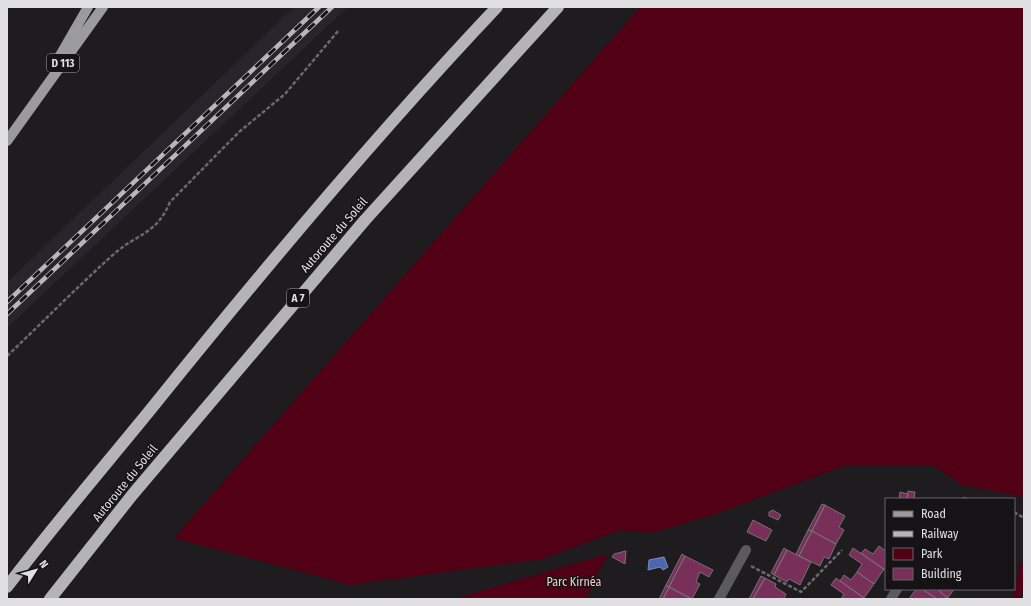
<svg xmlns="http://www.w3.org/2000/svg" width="1031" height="606" font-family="'Fira Sans Condensed',sans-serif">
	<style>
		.built { fill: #29232b }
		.green { fill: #510015 }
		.water { fill: #4c67ad; stroke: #788bbd }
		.building { fill: #782f59; stroke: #757173 }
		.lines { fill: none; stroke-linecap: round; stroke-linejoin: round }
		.path { stroke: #6b696b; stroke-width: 2.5; stroke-dasharray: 4 2; stroke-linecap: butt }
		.minor { stroke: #5b5b5d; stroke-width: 10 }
		.major { stroke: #9b9a9d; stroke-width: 10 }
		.highway { stroke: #b4b3b7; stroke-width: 12 }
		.rail-casing { stroke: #b8b6b8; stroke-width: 4.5 }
		.rail { stroke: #151315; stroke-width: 3; stroke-dasharray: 9; stroke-linecap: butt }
		.labels { text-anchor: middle; stroke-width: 3; stroke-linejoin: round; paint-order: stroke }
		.shield { fill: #151315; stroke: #a3a2a4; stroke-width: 1 }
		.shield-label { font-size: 11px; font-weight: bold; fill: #e0dfe1 }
		.street-label { font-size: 12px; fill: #e0dfe1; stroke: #151315 }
		.park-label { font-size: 12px; fill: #f9c7ca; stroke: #151315 }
	</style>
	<rect width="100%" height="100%" fill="#1e1c1e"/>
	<!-- built -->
	<path class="built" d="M294 7H348L7 328V282Z"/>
	<!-- green -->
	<path class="green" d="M640 7H1024V497L962 485 934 466H844L719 513 652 533 621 530 542 559 351 585 174 538Z
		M608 554 585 599H453Z
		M1020 564 1024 565V587L1020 599H1013Z"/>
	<!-- water -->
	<path class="water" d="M664 557 668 567 663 570 660 567 648 570 649 560Z"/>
	<!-- building -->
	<path class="building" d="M908 491 915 492 914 499H907Z
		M900 492 908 494 907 499H899Z
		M822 504 825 505 812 531 808 530Z
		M825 505 845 516 839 527 844 530 836 544 812 531Z
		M773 510 781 515 778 520 769 516V512Z
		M753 520 772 530 766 541 747 532Z
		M808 530 812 531 799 556 796 554Z
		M812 531 836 544 829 559 824 557 820 566 799 556Z
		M879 546 886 551V571L861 553 865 549 873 554Z
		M784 548 787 550 774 575 771 573Z
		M853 548 884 569 874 584 857 572 862 564 849 555Z
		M787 550 811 562 800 585 789 579 787 582 774 575Z
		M626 551 625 564 612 557 614 554Z
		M682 554 685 556 669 587 666 585Z
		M685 556 713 570 709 577 700 572 696 582 700 584 692 599 669 587Z
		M857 572 874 584 864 598 840 581 844 575 851 580Z
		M761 576 765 578 753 599H749Z
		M765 578 776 584 775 587 786 594 784 599H753Z
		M836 578 864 598 865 599H841L844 594 831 585Z
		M666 585 669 587 663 599H659Z
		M669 587 692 599H663Z
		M916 589H922L937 599H909Z
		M922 589H942L940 592 948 598 937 599Z
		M942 589H954L948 598 940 592Z"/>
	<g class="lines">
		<!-- path -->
		<path class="path" d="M7 356C43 322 78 286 115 253 137 234 157 234 170 202L239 132 285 94 339 30
			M963 498 969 499
			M1014 512 1024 518
			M751 566 801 592 842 550"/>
		<!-- minor -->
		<path class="minor" d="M719 599 746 550
			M891 599 897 589"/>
		<!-- major -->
		<path class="major" d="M54 66 88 7
			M7 141 103 7"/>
		<!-- highway -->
		<path class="highway" d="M7 587C53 526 103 468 151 409 262 271 375 136 497 7
			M50 599 133 494 365 220 558 7"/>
		<!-- rail casing -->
		<g class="rail-casing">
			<path id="rail" d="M7 302 319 7
				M7 314 332 7"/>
		</g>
		<!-- rail -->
		<use href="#rail" class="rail"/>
	</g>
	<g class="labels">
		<!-- shield labels -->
		<g class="shield">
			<rect x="47" y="54" width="32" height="18" rx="3"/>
			<rect x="287" y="289" width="22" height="18" rx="3"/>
		</g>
		<g class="shield-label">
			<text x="63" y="67">D 113</text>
			<text x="298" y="302">A 7</text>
		</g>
		<!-- street labels -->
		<g class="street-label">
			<text transform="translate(334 235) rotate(-49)" y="4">Autoroute du Soleil</text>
			<text transform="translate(125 483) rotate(-51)" y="4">Autoroute du Soleil</text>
		</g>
		<!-- park labels -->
		<g class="park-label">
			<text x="574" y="586">Parc Kirnéa</text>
		</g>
	</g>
	<!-- border -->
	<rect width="1031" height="606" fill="none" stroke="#e0dfe1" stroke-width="16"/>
	<!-- legend -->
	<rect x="885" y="498" width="130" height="92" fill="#151315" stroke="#666567"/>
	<rect x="893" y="511" width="20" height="6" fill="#9b9a9d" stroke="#666567"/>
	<text x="921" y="518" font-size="12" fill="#e0dfe1">Road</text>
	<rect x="893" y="531" width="20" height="6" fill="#b8b6b8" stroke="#666567"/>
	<text x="921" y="538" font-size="12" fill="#e0dfe1">Railway</text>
	<rect x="893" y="548" width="20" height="12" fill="#510015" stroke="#666567"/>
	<text x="921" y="558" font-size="12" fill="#e0dfe1">Park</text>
	<rect x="893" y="568" width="20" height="12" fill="#782f59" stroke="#666567"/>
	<text x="921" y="578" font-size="12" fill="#e0dfe1">Building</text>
	<!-- north arrow -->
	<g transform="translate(36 570) rotate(53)" stroke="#151315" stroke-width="3" paint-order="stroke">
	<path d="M0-3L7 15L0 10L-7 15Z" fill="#e0dfe1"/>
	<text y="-6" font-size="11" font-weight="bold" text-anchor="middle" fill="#e0dfe1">N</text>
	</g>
</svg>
